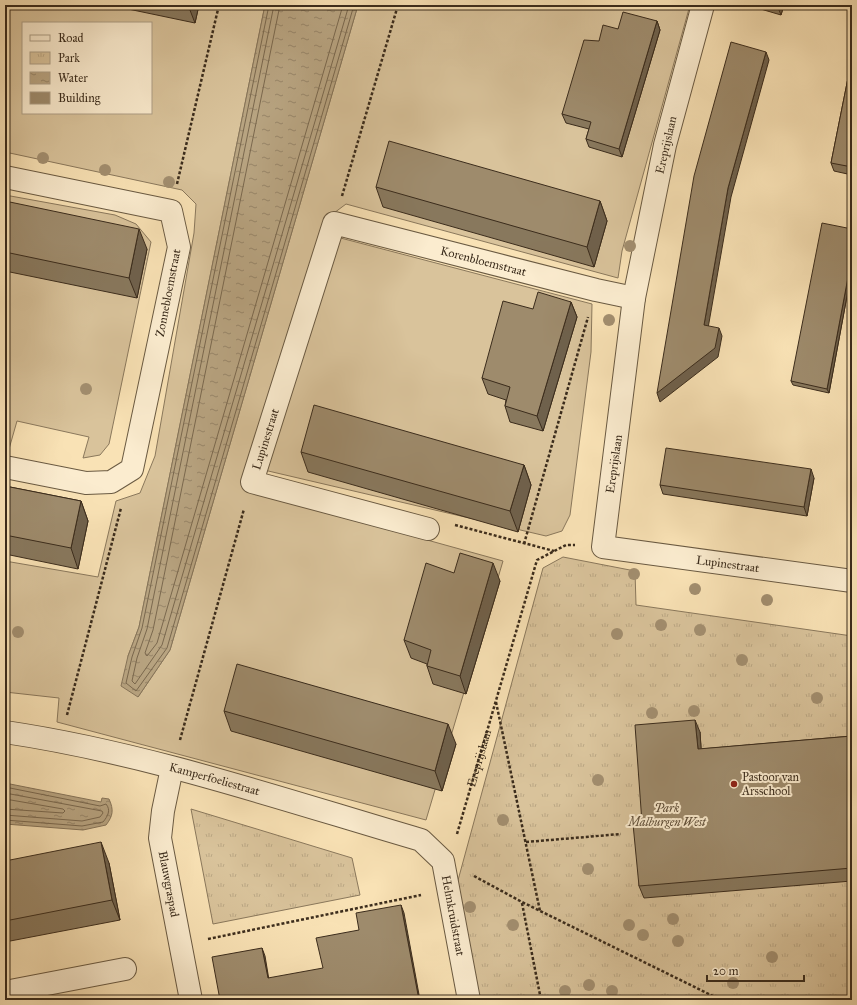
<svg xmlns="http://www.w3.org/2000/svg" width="857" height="1005" font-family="'IM FELL Great Primer',serif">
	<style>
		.grass { fill: #d9c39b; stroke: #8a785c; fill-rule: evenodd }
		.park { fill: url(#park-tufts); stroke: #8a785c }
		.water { fill: url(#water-ripples); stroke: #867459 }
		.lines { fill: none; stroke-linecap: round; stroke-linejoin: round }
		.shore { stroke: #7a684e; stroke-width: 1 }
		.minor-casing { stroke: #6a5a42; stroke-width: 24 }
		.path { stroke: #3b2c1c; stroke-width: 2.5; stroke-dasharray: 3 2; stroke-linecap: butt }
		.minor { stroke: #fbeccf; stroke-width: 22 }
		.tree { fill: #a28e6f }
		.wall { fill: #88785d; stroke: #3b2c1c }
		.shaded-wall { fill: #6f614c; stroke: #3b2c1c }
		.building { fill: #9e8b6c; stroke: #3b2c1c }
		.poi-dot { fill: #8f2418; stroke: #fbeccf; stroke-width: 1.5 }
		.labels { text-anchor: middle; stroke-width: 4; stroke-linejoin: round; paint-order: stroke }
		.street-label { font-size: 12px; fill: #3b2c1c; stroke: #fbeccf }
		.poi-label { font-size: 12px; fill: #3b2c1c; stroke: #fbeccf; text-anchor: start }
		.park-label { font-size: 12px; font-style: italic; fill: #5b4a35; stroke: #fbeccf }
	</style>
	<defs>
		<pattern id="park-tufts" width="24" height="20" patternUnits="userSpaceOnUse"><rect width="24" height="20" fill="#d9c39b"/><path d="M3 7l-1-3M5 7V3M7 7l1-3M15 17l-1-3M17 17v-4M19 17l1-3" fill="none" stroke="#bba885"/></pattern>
		<pattern id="water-ripples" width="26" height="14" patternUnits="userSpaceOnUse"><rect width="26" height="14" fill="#b8a481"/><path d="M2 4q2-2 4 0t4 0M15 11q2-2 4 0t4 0" fill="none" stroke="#978669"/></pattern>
	</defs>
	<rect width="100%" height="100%" fill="#f9e2b5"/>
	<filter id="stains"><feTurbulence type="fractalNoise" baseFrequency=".005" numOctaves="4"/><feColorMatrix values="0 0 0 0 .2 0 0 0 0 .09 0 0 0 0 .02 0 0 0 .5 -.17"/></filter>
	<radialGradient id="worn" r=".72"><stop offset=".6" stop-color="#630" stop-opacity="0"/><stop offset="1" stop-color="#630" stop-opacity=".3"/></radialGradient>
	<!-- grass -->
	<path class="grass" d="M5 5H265L139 627 128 656 138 697 170 650 358 5H690L622 251 618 278 346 204 330 216 250 491 503 561 426 820 57 722 59 698 5 692V561L98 577 116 501 140 493 155 456 194 233 196 204 182 190 5 152ZM23 23H151V113H23Z
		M5 195 115 215 136 224 151 242 109 444 100 455 83 458 89 437 17 421 9 449 5 448Z
		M333 236 592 304 591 352 570 515 562 531 546 536 264 470Z"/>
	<!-- park -->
	<path class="park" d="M563 557 635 571 636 605 852 636V1000H479L457 884 543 568Z
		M191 809 352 858 360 895 213 924Z"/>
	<!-- water -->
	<path class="water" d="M265 5H358L170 650 138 697 121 686 128 656 139 627Z
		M5 783 101 802 102 798 109 799C114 810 113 816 106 825L83 830 5 824Z"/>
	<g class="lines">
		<!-- shore -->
		<path class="shore" d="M269 5 142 628 132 657 126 683 136 691 167 648 354 5
			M274 5 147 629 137 658 132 681 135 684 162 645 349 5
			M280 5 153 630 145 653 147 656 157 643 343 5
			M5 787 100 806 106 804C111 810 108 816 103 822L82 826 5 820
			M5 793 102 811 103 813 100 817 82 821 5 815
			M5 799 63 809 65 811 63 813 5 809"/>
		<!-- minor casing -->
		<g class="minor-casing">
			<g id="minor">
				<path id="s2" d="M703 5 665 145 634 298 603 547 852 581"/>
				<path d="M5 177 171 211 179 247 132 469 111 482 86 483 5 467"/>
				<path id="s3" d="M428 529 252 482 334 223 596 290 634 298"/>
				<path id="s4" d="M5 732C147 753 284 800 421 840L443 861 469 1000"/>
				<path id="s5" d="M172 768 163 811 160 838 191 1000"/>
				<path d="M5 992 125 969"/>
			</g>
		</g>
		<!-- path -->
		<g class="path">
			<path d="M177 184 219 5"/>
			<path d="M342 196 398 5"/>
			<path d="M455 525 554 551"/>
			<path d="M524 544 588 317"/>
			<path d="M496 702 540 911"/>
			<path d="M67 715 121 508"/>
			<path d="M180 740 244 509"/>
			<path id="s1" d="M457 834 537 560 566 545H575"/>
			<path d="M526 842 621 834"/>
			<path d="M474 876 522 902 721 1000"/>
			<path d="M522 903 541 1000"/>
			<path d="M208 939 421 895"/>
		</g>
		<!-- minor -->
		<use href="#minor" class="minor"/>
	</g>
	<!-- trees -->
	<g class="tree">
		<circle cx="43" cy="158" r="6"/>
		<circle cx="105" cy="170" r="6"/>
		<circle cx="169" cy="182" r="6"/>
		<circle cx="630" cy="246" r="6"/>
		<circle cx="609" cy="320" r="6"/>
		<circle cx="86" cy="389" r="6"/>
		<circle cx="634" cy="574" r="6"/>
		<circle cx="695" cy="589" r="6"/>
		<circle cx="767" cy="600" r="6"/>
		<circle cx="661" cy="625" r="6"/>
		<circle cx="700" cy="630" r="6"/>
		<circle cx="18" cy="632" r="6"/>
		<circle cx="617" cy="634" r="6"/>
		<circle cx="742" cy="660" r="6"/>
		<circle cx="817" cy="698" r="6"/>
		<circle cx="694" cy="711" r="6"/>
		<circle cx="652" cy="713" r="6"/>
		<circle cx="598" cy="780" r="6"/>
		<circle cx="503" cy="820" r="6"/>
		<circle cx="588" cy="869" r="6"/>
		<circle cx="470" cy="907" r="6"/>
		<circle cx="673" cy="919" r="6"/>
		<circle cx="513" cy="925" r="6"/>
		<circle cx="629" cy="925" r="6"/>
		<circle cx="643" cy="935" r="6"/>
		<circle cx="678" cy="941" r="6"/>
		<circle cx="772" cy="957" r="6"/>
		<circle cx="733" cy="983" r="6"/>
		<circle cx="589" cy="985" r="6"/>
		<circle cx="565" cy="991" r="6"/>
		<circle cx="612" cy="991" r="6"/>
	</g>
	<!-- wall -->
	<path class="wall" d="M109 5H199L195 23Z
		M747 5H784L781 15Z
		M657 21 660 30 622 157 589 147 586 139 589 129 566 123 562 114 599 41 618 29Z
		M852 58V175L834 171 831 163Z
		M376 187 600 201 607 221 594 267 383 207Z
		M5 201 147 249 137 298 5 271Z
		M852 229V269L829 393 793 385 791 381Z
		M571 302 577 317 543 431 510 422 505 406 506 400 488 394 482 378 533 309Z
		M301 452 524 465 531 485 518 532 308 472Z
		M814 478 807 516 663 494 660 485Z
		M5 486 81 501 88 521 78 569 5 554Z
		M852 495V523L848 514Z
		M454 573 500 581 466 694 433 684 427 666V664L411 658 404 640Z
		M224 711 456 744 442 791 231 731Z
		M700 732 701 749 852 736V881L644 898 639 886 642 823Z
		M5 861 109 863 120 920 5 942Z"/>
	<!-- shaded-wall -->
	<path class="shaded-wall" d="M188 5H199L195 23Z
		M777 5H784L781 15Z
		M657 21 660 30 622 157 619 149Z
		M766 52 769 60 731 197 707 334 704 325 728 188Z
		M600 201 607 221 594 267 587 247Z
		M139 229 147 249 137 298 129 278Z
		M852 256V269L829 393 827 389Z
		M571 302 577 317 543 431 537 416Z
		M719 328 722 336 718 357 660 402 657 393Z
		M524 465 531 485 518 532 510 511Z
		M811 469 814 478 807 516 804 507Z
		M81 501 88 521 78 569 71 548Z
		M493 563 500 581 466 694 460 676Z
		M695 720 700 732 702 762 698 749Z
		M448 724 456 744 442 791 435 771Z
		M101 842 109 863 120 920 112 900Z
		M401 905 404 913 420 1000H419Z
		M262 948 265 956 270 986 268 978Z"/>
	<!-- building -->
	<path class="building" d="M623 12 657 21 619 149 586 139 591 122 562 114 584 40 599 41 603 25 618 29Z
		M731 42 766 52 728 188 704 325 719 328 715 348 657 393 694 176Z
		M852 58V167L831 163Z
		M389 141 600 201 587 247 376 187Z
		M5 201 139 229 129 278 5 252Z
		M822 223 852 229V256L827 389 791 381Z
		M538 292 571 302 537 416 505 406 510 387 482 378 503 301 533 309Z
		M314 405 524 465 510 511 301 452Z
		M666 448 811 469 804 507 660 485Z
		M5 486 81 501 71 548 5 535Z
		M852 495V514H848Z
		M460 553 493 563 460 676 427 666 431 650 404 640 426 563 454 573Z
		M237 664 448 724 435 771 224 711Z
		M695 720 698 749 852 736V868L639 886 633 824 642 823 635 725Z
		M101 842 112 900 5 921V861Z
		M401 905 419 1000H220L212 957 262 948 268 978 323 968 316 938 359 930 356 913Z"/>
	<!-- markers -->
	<circle class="poi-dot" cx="734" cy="784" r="4"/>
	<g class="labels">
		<!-- street labels -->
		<g class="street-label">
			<text transform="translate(666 145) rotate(-77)" y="4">Ereprijslaan</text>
			<text dy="4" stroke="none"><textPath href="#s3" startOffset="608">Korenbloemstraat</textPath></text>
			<text transform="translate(168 293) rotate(-79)" y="4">Zonnebloemstraat</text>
			<text dy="4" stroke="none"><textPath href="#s3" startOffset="227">Lupinestraat</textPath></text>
			<text transform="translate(614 464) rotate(-82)" y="4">Ereprijslaan</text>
			<text dy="4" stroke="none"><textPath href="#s2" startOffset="678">Lupinestraat</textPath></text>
			<text dy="4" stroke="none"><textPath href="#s1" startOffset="79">Ereprijslaan</textPath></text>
			<text dy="4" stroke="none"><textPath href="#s4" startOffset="215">Kamperfoeliestraat</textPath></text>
			<text dy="4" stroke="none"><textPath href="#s5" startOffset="118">Blauwgraspad</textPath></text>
			<text dy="4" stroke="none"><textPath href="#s4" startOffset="516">Helmkruidstraat</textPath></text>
		</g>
		<!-- poi labels -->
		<g class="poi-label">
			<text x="742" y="781">Pastoor van<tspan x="742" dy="14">Arsschool</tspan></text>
		</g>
		<!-- park labels -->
		<g class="park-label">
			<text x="667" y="812">Park<tspan x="667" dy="14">Malburgen West</tspan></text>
		</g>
	</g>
	<!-- margin -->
	<rect width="857" height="1005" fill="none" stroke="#f9e2b5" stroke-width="20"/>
	<rect x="6" y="6" width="845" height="993" fill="none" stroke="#3b2c1c" stroke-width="2"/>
	<rect x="10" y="10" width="837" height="985" fill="none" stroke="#3b2c1c"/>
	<!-- legend -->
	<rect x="22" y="22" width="130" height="92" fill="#fbeccf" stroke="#ae9f87"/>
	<rect x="30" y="35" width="20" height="6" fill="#fbeccf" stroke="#ae9f87"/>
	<text x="58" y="42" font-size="12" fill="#3b2c1c">Road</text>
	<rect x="30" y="52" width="20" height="12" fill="url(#park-tufts)" stroke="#ae9f87"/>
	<text x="58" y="62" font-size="12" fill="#3b2c1c">Park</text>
	<rect x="30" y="72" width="20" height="12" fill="url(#water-ripples)" stroke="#ae9f87"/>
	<text x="58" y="82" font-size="12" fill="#3b2c1c">Water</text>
	<rect x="30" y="92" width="20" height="12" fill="#9e8b6c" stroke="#ae9f87"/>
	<text x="58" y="102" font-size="12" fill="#3b2c1c">Building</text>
	<!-- scale -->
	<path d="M707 975v6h97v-6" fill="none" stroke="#3b2c1c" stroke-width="2"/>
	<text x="713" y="975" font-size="12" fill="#3b2c1c" stroke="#fbeccf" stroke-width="3" paint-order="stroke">20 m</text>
	<rect width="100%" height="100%" filter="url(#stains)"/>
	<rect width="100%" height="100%" fill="url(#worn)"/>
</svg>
